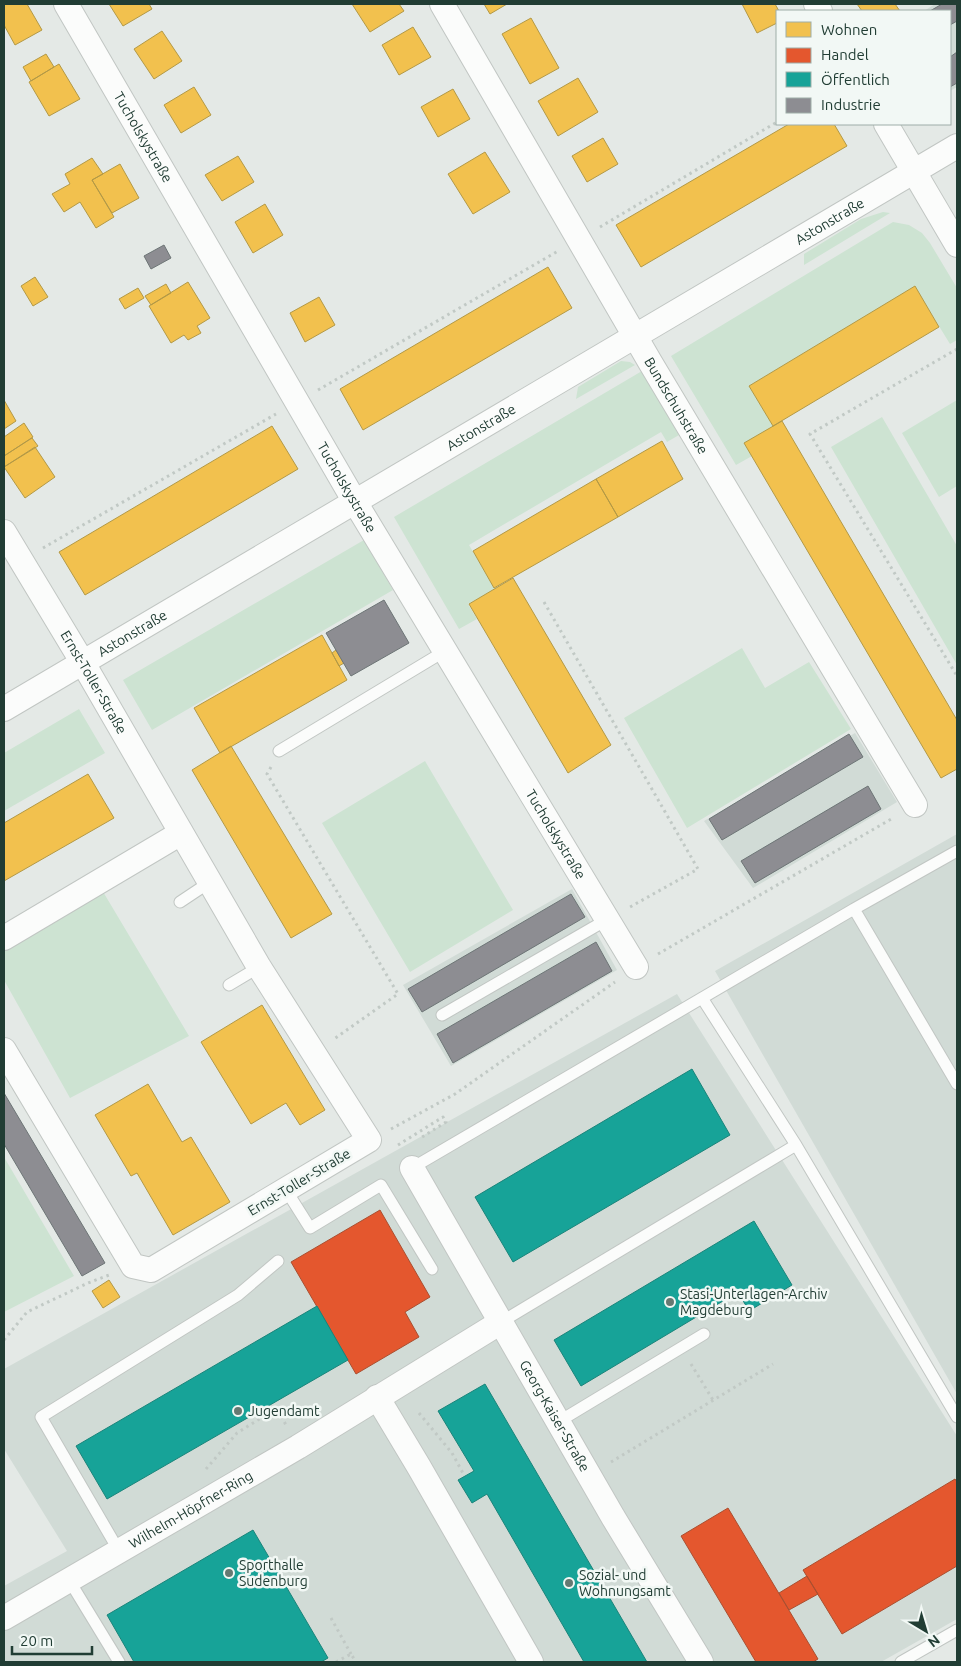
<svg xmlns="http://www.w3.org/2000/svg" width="961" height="1666" font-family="Ubuntu,sans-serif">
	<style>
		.built { fill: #d1dbd6 }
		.green { fill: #cde3d2 }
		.homes { fill: #f2c14e; stroke: #b39946 }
		.shops { fill: #e4572e; stroke: #aa4f30 }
		.public { fill: #17a398; stroke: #1a847a }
		.industry { fill: #8d8d92; stroke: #6d7576 }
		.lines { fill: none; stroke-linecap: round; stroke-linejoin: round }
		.service-casing { stroke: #c1c6c3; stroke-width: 13 }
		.minor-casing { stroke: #c1c6c3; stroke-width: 26 }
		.path { stroke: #c1c9c5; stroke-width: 3; stroke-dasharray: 2.5 4; stroke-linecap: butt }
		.service { stroke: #fbfcfb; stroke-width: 11 }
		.minor { stroke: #fbfcfb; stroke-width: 24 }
		.poi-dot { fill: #657972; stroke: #f2f8f5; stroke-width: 2 }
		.labels { text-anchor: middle; stroke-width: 5; stroke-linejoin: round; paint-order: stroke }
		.street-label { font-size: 14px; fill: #213d34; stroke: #f2f8f5 }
		.poi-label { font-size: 14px; fill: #213d34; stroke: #f2f8f5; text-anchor: start }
	</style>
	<rect width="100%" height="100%" fill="#e4e9e6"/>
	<!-- built -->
	<path class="built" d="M935 4H957V87L950 91V11H924Z
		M855 733 897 802 753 888 704 821Z
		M957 834V1394L715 971Z
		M572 889 617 970 451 1066 403 985Z
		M677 994 957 1436V1619L881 1662H4V1586L67 1551 4 1449V1369Z"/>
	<!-- green -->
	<path class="green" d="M883 212 890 213 804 265V254L861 219Z
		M893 222 909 225 922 233 930 243 957 288V340L950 344 915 287 749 386 773 426 752 456 736 465 671 356Z
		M621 361 630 362 635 365 576 399 578 387Z
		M642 371 679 435 667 442 661 432 469 545 495 589 468 604 477 619 459 629 394 517Z
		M957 400V486L939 497 902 433Z
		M882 417 957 546V665L831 447Z
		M364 540 393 590 152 730 123 680Z
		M742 648 765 688 809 662 851 729 687 828 624 718Z
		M79 709 105 753 4 811V753Z
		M425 761 513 910 410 972 322 823Z
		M102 890 189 1036 70 1098 4 980V949Z
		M4 1157 74 1276 4 1312Z"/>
	<!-- homes -->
	<path class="homes" d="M4 4H27L42 30 15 45 4 25Z
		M109 4H149L152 9 123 26Z
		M352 4H399L404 11 370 32Z
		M484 4H507L490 14Z
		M742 4H775L779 11H777V23L757 33Z
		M857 4H895L900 11H862Z
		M531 18 559 68 530 84 502 34Z
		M413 27 431 57 399 75 382 45Z
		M162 31 182 61 154 79 134 49Z
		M46 54 54 67 31 81 23 67Z
		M59 64 80 99 49 116 29 82Z
		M578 78 598 112 558 136 538 101Z
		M194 87 211 115 181 133 164 105Z
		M453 89 470 119 438 137 421 107Z
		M789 124H834L847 146 641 267 616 225Z
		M603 138 618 164 587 182 572 156Z
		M485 152 510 192 473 214 448 174Z
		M238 156 254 182 222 201 205 175Z
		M92 158 103 174 92 180 114 217 96 228 80 202 64 212 52 194 70 184 65 174Z
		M120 164 139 198 112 213 92 180Z
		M265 204 283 235 253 253 235 222Z
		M548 267 572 308 363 430 340 389Z
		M35 277 48 297 33 306 21 286Z
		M188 282 210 318 197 326 201 333 188 340 184 335 171 343 149 306Z
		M166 284 171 293 151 305 145 296Z
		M915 286 939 327 773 426 749 386Z
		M138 288 144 298 125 309 119 299Z
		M319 297 335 325 305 342 290 313Z
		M4 400 16 421 4 429Z
		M782 421 957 720V769L941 778 744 443Z
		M24 423 33 437 4 456V437Z
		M272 426 298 469 85 595 59 552Z
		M32 438 38 446 4 467V456Z
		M662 441 683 479 618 517 596 479Z
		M35 447 55 477 25 498 4 467Z
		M596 479 618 517 494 588 473 551Z
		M513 578 611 745 568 773 469 604Z
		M322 635 347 680 220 753 194 708Z
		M336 650 344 663 339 666 332 653Z
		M231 746 332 914 291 938 192 770Z
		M88 774 114 818 4 881V823Z
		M262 1005 325 1110 300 1125 286 1103 251 1124 201 1042Z
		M148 1084 182 1142 191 1137 230 1202 173 1235 137 1173 131 1176 95 1115Z
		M109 1280 120 1297 103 1308 92 1291Z"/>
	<!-- shops -->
	<path class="shops" d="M380 1210 430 1297 405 1312 419 1337 356 1374 291 1262Z
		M955 1479 957 1482V1566L842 1634 803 1570Z
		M728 1508 818 1659 813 1662H756L681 1536Z
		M807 1576 818 1594 789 1610 779 1593Z"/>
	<!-- public -->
	<path class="public" d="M692 1069 730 1135 513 1262 475 1197Z
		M754 1221 792 1285 749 1311 738 1292 581 1386 554 1340Z
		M317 1306 348 1360 107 1499 76 1446Z
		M485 1384 647 1662H584L487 1494 472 1503 458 1480 474 1471 438 1411Z
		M253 1530 328 1658 321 1662H134L107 1615Z"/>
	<!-- industry -->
	<path class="industry" d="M942 4H957V21L950 25V11H930Z
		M957 52V83L950 87V57Z
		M164 245 171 258 151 269 144 256Z
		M384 600 409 643 351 676 326 633Z
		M849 734 863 757 722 840 709 819Z
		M868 786 881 809 755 883 741 861Z
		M571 894 585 917 422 1012 408 989Z
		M596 942 612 971 453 1063 437 1034Z
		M4 1093 105 1263 82 1276 4 1144Z"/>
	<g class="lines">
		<!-- service casing -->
		<g class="service-casing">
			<path id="service" d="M279 751 445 651
				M957 851 854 909 957 1084
				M180 902 210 882
				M229 985 259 967
				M702 998 796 1145 957 1417
				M442 1015 608 919
				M412 1168 854 909
				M286 1190 310 1228 381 1185 432 1269
				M501 1322 796 1145
				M558 1422 704 1334
				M119 1551 41 1417 238 1295 278 1261
				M69 1580 119 1662
				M901 1662 957 1630"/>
		</g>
		<!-- minor casing -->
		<g class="minor-casing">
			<g id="minor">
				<path id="s1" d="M66 4 355 502 636 967"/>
				<path id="s2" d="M442 4 650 362 915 805"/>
				<path d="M816 4 820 11"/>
				<path d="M886 124 957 245"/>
				<path id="s3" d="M4 532 83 663 259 967 369 1140 151 1270 133 1266 4 1050"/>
				<path id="s4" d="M4 709 957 146"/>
				<path d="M4 938 181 833"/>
				<path id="s5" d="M412 1168 613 1517 701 1662"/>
				<path d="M377 1397 419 1467 531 1662"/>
				<path id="s6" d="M4 1618 298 1447 501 1322"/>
			</g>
		</g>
		<!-- path -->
		<path class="path" d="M600 227 777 122
			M957 349 810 434 957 676
			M318 390 558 251
			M43 548 276 414
			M544 602 698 869 630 907
			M271 767 267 774 398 994 334 1039
			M658 954 893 818
			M391 1129 455 1094 615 982
			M398 1145 443 1117 446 1122 419 1139
			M4 1340 27 1312 88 1283 109 1275
			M691 1364 713 1400
			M419 1413 452 1453 464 1475
			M611 1462 773 1364
			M206 1469 237 1433 277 1408 286 1425
			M331 1618 351 1654
			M336 1662 351 1654 356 1662"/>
		<!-- service -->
		<use href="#service" class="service"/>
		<!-- minor -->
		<use href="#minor" class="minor"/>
	</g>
	<!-- markers -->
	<g class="poi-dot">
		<circle cx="670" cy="1302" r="5"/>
		<circle cx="238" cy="1411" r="5"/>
		<circle cx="229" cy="1573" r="5"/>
		<circle cx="569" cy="1583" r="5"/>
	</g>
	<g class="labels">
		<!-- street labels -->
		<g class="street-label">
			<text dy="5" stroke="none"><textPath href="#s1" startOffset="154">Tucholskystraße</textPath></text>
			<text dy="5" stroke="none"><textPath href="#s4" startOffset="959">Astonstraße</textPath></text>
			<text dy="5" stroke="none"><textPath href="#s2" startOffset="465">Bundschuhstraße</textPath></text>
			<text dy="5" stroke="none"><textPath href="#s4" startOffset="554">Astonstraße</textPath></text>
			<text dy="5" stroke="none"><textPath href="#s1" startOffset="559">Tucholskystraße</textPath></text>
			<text dy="5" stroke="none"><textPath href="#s4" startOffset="149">Astonstraße</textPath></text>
			<text dy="5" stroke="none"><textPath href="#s3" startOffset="175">Ernst-Toller-Straße</textPath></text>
			<text dy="5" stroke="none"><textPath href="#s1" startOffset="964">Tucholskystraße</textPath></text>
			<text transform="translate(299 1182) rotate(-31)" y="5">Ernst-Toller-Straße</text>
			<text dy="5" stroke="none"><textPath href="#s5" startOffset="286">Georg-Kaiser-Straße</textPath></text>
			<text dy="5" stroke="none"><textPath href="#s6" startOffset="216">Wilhelm-Höpfner-Ring</textPath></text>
		</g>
		<!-- poi labels -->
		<g class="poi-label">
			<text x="680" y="1299">Stasi-Unterlagen-Archiv<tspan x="680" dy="16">Magdeburg</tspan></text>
			<text x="248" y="1416">Jugendamt</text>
			<text x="239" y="1570">Sporthalle<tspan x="239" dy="16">Sudenburg</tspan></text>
			<text x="579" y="1580">Sozial- und<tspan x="579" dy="16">Wohnungsamt</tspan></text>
		</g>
	</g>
	<!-- border -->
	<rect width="961" height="1666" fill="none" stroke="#213d34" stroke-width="10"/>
	<!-- legend -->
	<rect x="776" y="10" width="175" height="115" fill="#f2f8f5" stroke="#9eada8"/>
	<rect x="786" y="22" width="25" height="15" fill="#f2c14e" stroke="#9eada8"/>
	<text x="821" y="35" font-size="15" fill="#213d34">Wohnen</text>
	<rect x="786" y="48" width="25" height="15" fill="#e4572e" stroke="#9eada8"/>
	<text x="821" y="60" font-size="15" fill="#213d34">Handel</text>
	<rect x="786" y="72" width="25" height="15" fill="#17a398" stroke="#9eada8"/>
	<text x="821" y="85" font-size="15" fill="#213d34">Öffentlich</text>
	<rect x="786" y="98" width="25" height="15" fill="#8d8d92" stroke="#9eada8"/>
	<text x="821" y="110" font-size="15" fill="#213d34">Industrie</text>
	<!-- north arrow -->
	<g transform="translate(926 1631) rotate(142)" stroke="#f2f8f5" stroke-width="4" paint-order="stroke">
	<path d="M0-4L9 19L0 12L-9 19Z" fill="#213d34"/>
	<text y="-8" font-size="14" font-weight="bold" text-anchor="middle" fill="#213d34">N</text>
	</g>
	<!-- scale -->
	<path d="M12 1646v8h80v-8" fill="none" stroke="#213d34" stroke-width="2.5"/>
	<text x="20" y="1646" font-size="15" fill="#213d34" stroke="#f2f8f5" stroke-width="4" paint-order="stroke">20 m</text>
</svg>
